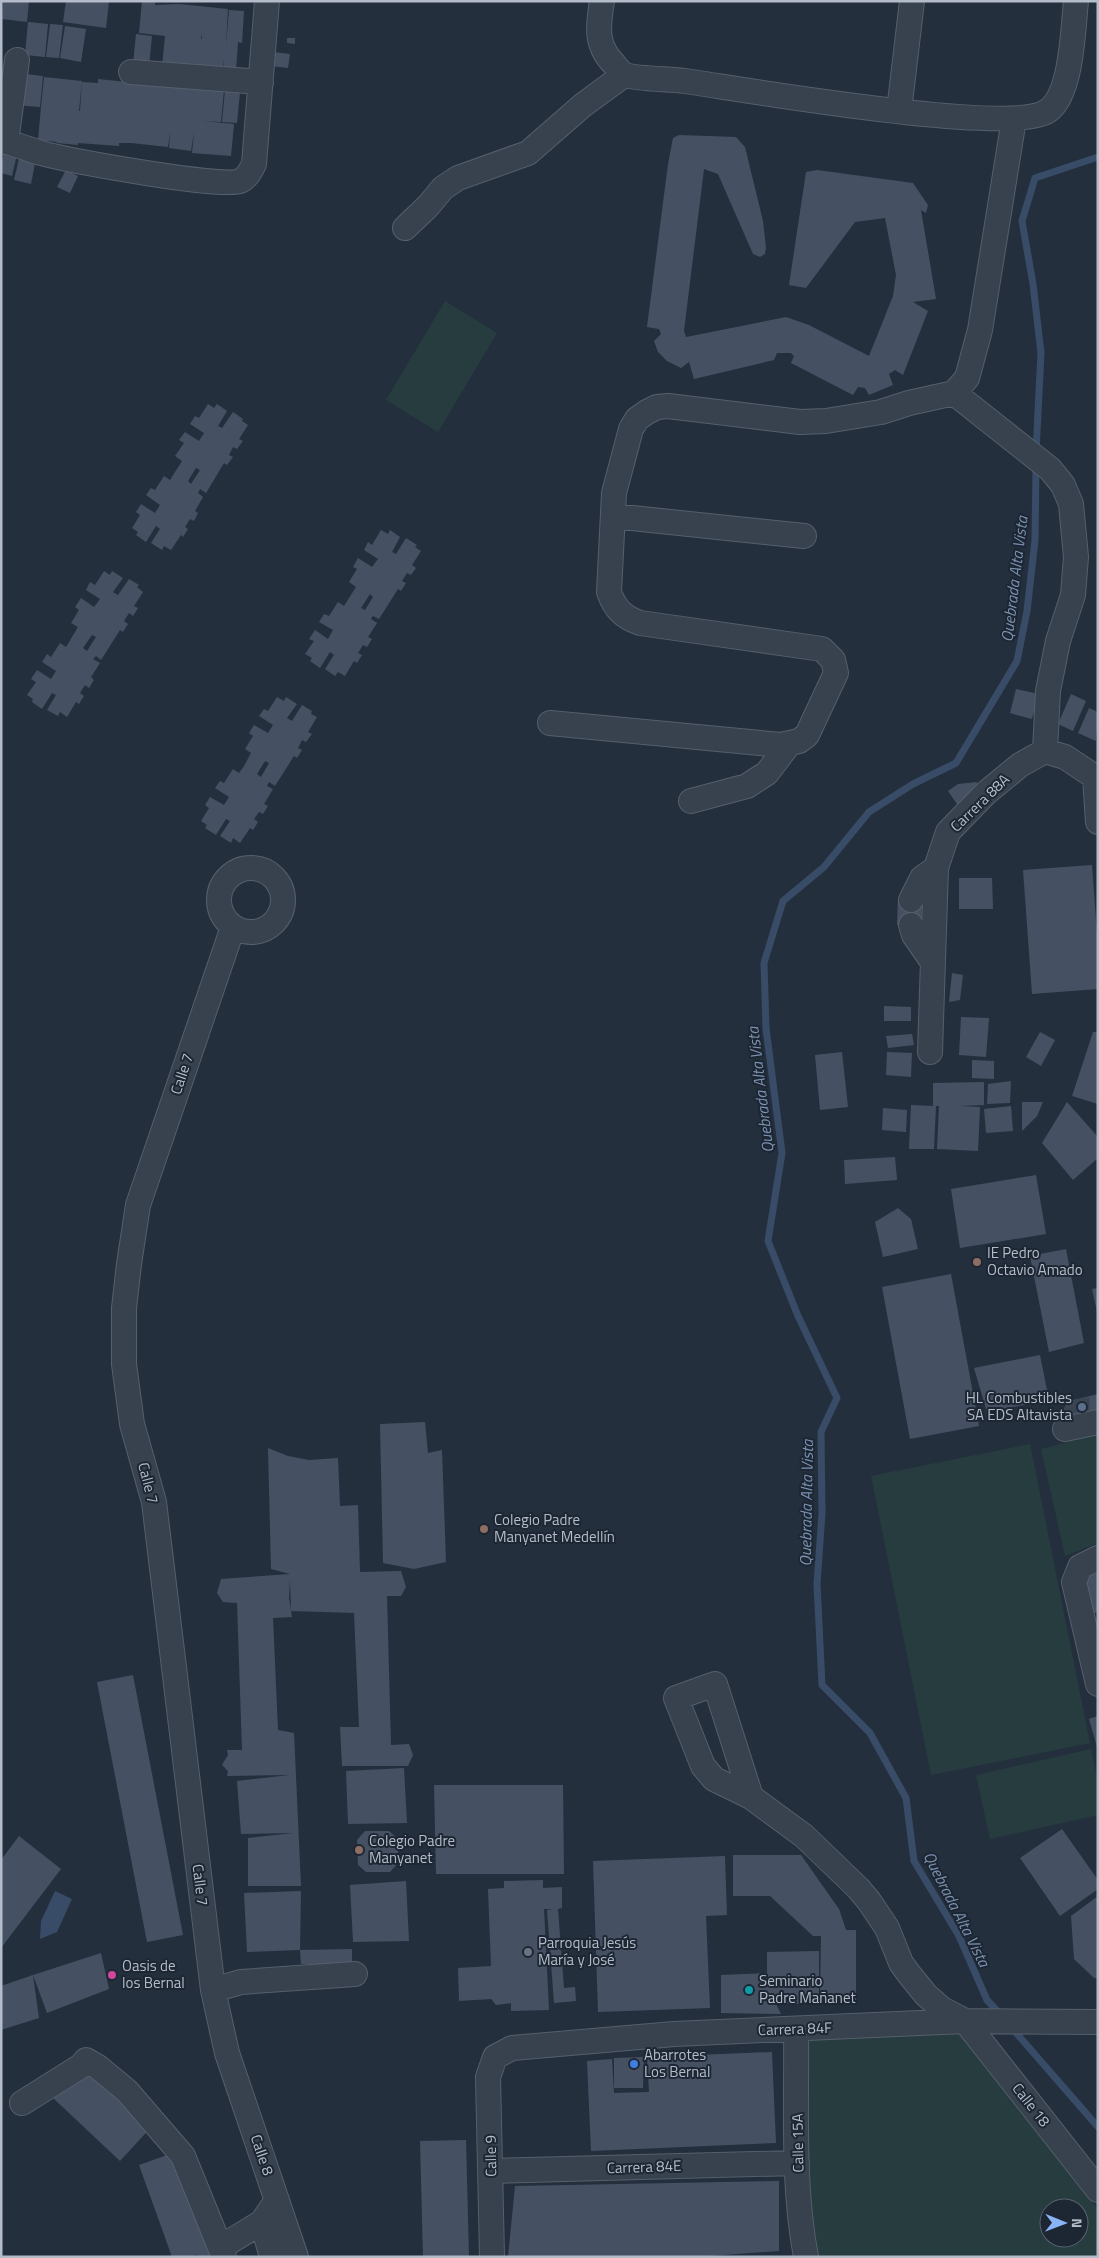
<svg xmlns="http://www.w3.org/2000/svg" width="1099" height="2258" font-family="'Titillium Web',sans-serif">
	<style>
		.green { fill: #263c3f; fill-rule: evenodd }
		.water { fill: #394c67 }
		.lines { fill: none; stroke-linecap: round; stroke-linejoin: round }
		.stream { stroke: #394c67; stroke-width: 7 }
		.building { fill: #455162; fill-rule: evenodd }
		.minor-tunnel { stroke: #3a4453; stroke-width: 24; stroke-dasharray: 24 12; stroke-linecap: butt }
		.minor-casing { stroke: #565f6c; stroke-width: 26 }
		.minor { stroke: #38414e; stroke-width: 24 }
		.education-dot { fill: #8d6e63; stroke: #1d2633; stroke-width: 2 }
		.service-dot { fill: #5c6f8a; stroke: #1d2633; stroke-width: 2 }
		.worship-dot { fill: #6b7280; stroke: #1d2633; stroke-width: 2 }
		.hotel-dot { fill: #d1479c; stroke: #1d2633; stroke-width: 2 }
		.culture-dot { fill: #0f9aa8; stroke: #1d2633; stroke-width: 2 }
		.shop-dot { fill: #3f7fe0; stroke: #1d2633; stroke-width: 2 }
		.labels { text-anchor: middle; stroke-width: 4; stroke-linejoin: round; paint-order: stroke }
		.street-label { font-size: 15px; fill: #b4bcc9; stroke: #1d2633 }
		.poi-label { font-size: 15px; fill: #b4bcc9; stroke: #1d2633; text-anchor: start }
		.water-label { font-size: 16px; font-style: italic; fill: #7c92b1; stroke: #1d2633 }
	</style>
	<rect width="100%" height="100%" fill="#242f3e"/>
	<!-- green -->
	<path class="green" d="M445 301 497 333 438 432 386 400Z
		M1098 1434V1543L1065 1556 1041 1449Z
		M1030 1444 1090 1743 931 1775 871 1476Z
		M1091 1749 1098 1781V1815L990 1839 976 1775Z
		M960 2033 1098 2209V2257H816L806 2161 805 2039ZM1049 2208H1079V2238H1049Z"/>
	<!-- water -->
	<path class="water" d="M55 1891 72 1899 57 1932 40 1939 41 1921Z"/>
	<g class="lines">
		<!-- stream -->
		<path class="stream" d="M1036 452 1041 353 1033 284 1022 221 1035 178 1098 157
			M1001 2015 987 2000 959 1936 914 1861 906 1798 870 1733 822 1685 817 1584 822 1513 821 1432 837 1398 798 1316 768 1241 782 1153 766 1028 764 963 783 901 824 867 869 812 913 784 956 763 1017 661 1027 611 1035 540 1036 466
			M1011 2027 1098 2127"/>
	</g>
	<!-- building -->
	<path class="building" d="M3 1H29L27 22 2 19Z
		M66 1 109 2 106 28 63 22Z
		M142 1H155V5L179 4 228 9 226 46 229 10 244 11 242 43 238 42 236 70 224 69V59L223 72 162 66 165 36 139 33ZM202 34V39L176 38 201 39Z
		M28 22 48 24 45 57 25 55Z
		M50 24 63 25 59 58 46 57Z
		M65 26 86 29 81 62 60 58Z
		M136 34 152 36 149 66 133 64Z
		M287 38H295V44L287 43Z
		M273 52 290 54 288 68 271 66Z
		M17 73 43 76 40 107 14 105Z
		M44 77 82 81 79 111H71H80L82 82 98 83V79L186 88V84L224 90 221 122 203 121 234 124 231 156 192 153 194 132 191 151 169 148 170 132 168 147 131 143H119V146L78 143V145L57 143V137V142L38 140 41 107H47H41Z
		M225 90 240 92 237 123 222 122Z
		M679 135 736 137 745 147 763 221 766 248 765 254 760 257 753 254 718 174 704 169 684 331 686 337 786 317 809 325 869 356 893 296 896 275 885 218 855 222 806 288 789 285 806 172 817 170 913 183 928 205 926 213 921 210 936 299 913 302 928 311 903 375 895 370 889 374 893 385 869 395 865 388 858 387 853 395 791 363 794 356 791 353H777L774 360 694 379 689 362 681 368 667 361 658 352 654 341 661 334 659 329 647 327 668 164 673 138Z
		M4 146 18 150 12 176 1 173Z
		M20 154 36 158 31 184 14 180Z
		M66 170 78 176 70 193 57 187Z
		M208 404 214 408 217 404 227 411 218 426 222 428 233 412 243 419 242 421 248 425 239 439 243 441 237 449 233 447 229 455 233 457 227 465 224 463 206 493 200 489 198 493 203 497 195 511 198 513 194 521 190 519 185 527 188 529 183 537 181 535 171 550 164 546 162 550 151 543 160 529 156 526 146 542 136 535 138 532 132 528 140 515 136 512 141 504 155 513 160 505 146 495 151 488 155 490 164 476 170 480 182 461 175 456 184 443 179 440 185 432 199 441 204 433 190 424 195 416 199 418ZM196 468 200 470 191 484 188 481Z
		M381 530 388 534 390 530 400 537 392 552 396 554 406 538 417 545 415 547 421 551 412 565 416 568 411 575 407 573 402 581 406 583 401 591 398 589 379 619 373 616 371 619 377 623 368 637 372 639 367 647 363 645 358 653 362 655 357 663 354 661 345 676 338 672 335 676 325 669 334 655 330 652 320 668 310 661 312 658 305 654 314 641 309 639 315 630 328 639 333 630 319 622 324 614 329 616 338 602 344 606 356 587 349 582 357 569 353 567 358 558 372 567 378 559 364 550 368 542 372 545ZM370 594 373 597 365 610 361 608Z
		M104 571 110 575 112 571 123 578 113 592 118 595 129 579 139 585 137 587 143 592 134 606 138 608 133 616 129 613 124 621 128 624 123 632 120 630 101 660 96 656 93 659 100 663 91 677 94 680 89 688 85 685 80 693 84 696 79 704 76 702 67 717 60 712 58 716 47 710 56 695 52 693 42 709 32 702 33 699 27 695 36 682 31 679 37 670 51 679 56 671 42 662 47 654 51 657 60 643 66 647 78 627 71 623 79 610 75 607 81 598 94 607 100 599 86 590 90 582 95 585ZM92 635 96 637 87 651 83 648Z
		M1016 689 1039 694 1032 719 1010 713Z
		M1071 694 1086 701 1073 731 1058 724Z
		M277 697 284 701 286 697 297 704 287 718 292 721 302 705 312 711 311 714 317 717 308 732 312 734 306 742 302 740 298 748 302 750 297 758 294 756 275 786 269 782 267 786 273 789 264 804 268 806 263 814 259 812 254 819 258 822 253 830 250 828 240 843 233 838 231 843 220 836 230 821 226 819 216 835 205 828 207 825 201 821 209 808 205 805 210 797 224 805 229 797 215 788 220 781 224 783 233 769 239 773 244 766 251 753 245 749 253 736 249 733 254 725 268 733 273 725 259 716 264 709 268 711ZM265 761 269 763 261 777 257 774Z
		M1089 708 1098 712 1096 741 1078 733Z
		M977 782 975 805 959 807 948 791 958 784Z
		M1092 865 1098 948V989L1032 994 1023 870Z
		M959 878H992L993 909H959Z
		M898 899 922 900 921 925H897Z
		M952 973 963 975 960 1000 949 1002Z
		M884 1006 911 1007V1021H884Z
		M961 1017 989 1018 986 1057 959 1055Z
		M1040 1032 1055 1040 1041 1066 1026 1057Z
		M1093 1032H1098V1104L1072 1096Z
		M912 1034 914 1045 888 1048 886 1036Z
		M842 1052 848 1107 820 1110 815 1055Z
		M887 1052 912 1053 911 1077 886 1075Z
		M972 1060 994 1061V1079L972 1078Z
		M1011 1081 1010 1103 987 1104 988 1084Z
		M984 1082V1105L960 1106 980 1107 978 1151 937 1149 939 1106H936L934 1149H909L911 1105 933 1106V1083Z
		M1022 1102H1043L1037 1116 1022 1131Z
		M1067 1102 1098 1137V1158L1073 1180 1042 1143Z
		M1011 1106 1013 1131 986 1133 984 1109Z
		M883 1108 907 1110 906 1132 882 1130Z
		M895 1157 897 1180 845 1184 844 1160Z
		M1036 1175 1046 1234 960 1248 951 1189Z
		M898 1208 911 1219 918 1249 883 1257 875 1222Z
		M1066 1249 1084 1343 1049 1352 1030 1256Z
		M951 1274 979 1426 910 1439 882 1287Z
		M1098 1288V1312H1097L1092 1289Z
		M1040 1355 1049 1400 987 1412 974 1368Z
		M1098 1394V1413L1069 1420 1065 1402Z
		M425 1422 428 1453 442 1450 446 1562 414 1569 383 1563 380 1424Z
		M268 1448 288 1456 309 1460 338 1458 340 1506 358 1505 360 1572 401 1571 406 1587 401 1596H387L391 1745 409 1744 413 1755 408 1766H342L340 1727H359L354 1613 291 1611 292 1617 273 1618 278 1730 294 1733 301 1886H248V1838L294 1833 241 1834 237 1781 290 1775 227 1776 228 1771 222 1765 228 1755 227 1750H242L237 1603 223 1602 217 1593 221 1579 290 1574 271 1569ZM290 1580 291 1611 289 1598Z
		M1098 1572V1612L1089 1615 1084 1577Z
		M133 1675 183 1935 147 1942 97 1682Z
		M1098 1716V1747H1097L1089 1719Z
		M404 1768 407 1823 348 1824 346 1771Z
		M434 1785H563L564 1874H436Z
		M1062 1829 1098 1880V1889L1060 1916 1020 1858Z
		M365 1831H389L398 1839V1863L390 1872H366L358 1865 357 1840Z
		M19 1836 61 1869 1 1948V1860Z
		M733 1855H801L839 1909 846 1930H856V2002H820L821 1936H813L770 1896H733Z
		M725 1856 727 1915 706 1916 710 2008 598 2012 593 1861Z
		M543 1880V1888L562 1887V1908L558 1909 564 1988 575 1987 576 2001 554 2003 547 1910 553 1909H544L549 2010 511 2011V2003L496 2005 491 1999 459 2001 458 1968 491 1966 488 1889 504 1888V1881Z
		M406 1881 409 1941 353 1942 350 1885Z
		M301 1891 300 1950 247 1952 244 1893Z
		M1098 1896V1978H1094L1074 1959 1071 1916Z
		M352 1949V1964L328 1968 319 1964H301L300 1950Z
		M819 1951V2004H776L781 2014 721 2013V1975L767 1973V1952Z
		M101 1953 109 1989 47 2013 33 1975 39 2018 1 2030V1986L33 1975Z
		M772 2052 776 2143 591 2151 587 2061 612 2059 614 2093 649 2092 647 2057Z
		M644 2057 643 2088H614V2058Z
		M86 2060 154 2124 120 2161 52 2097Z
		M466 2140 469 2257H423L420 2141Z
		M187 2148 224 2257H194L199 2254 191 2257H172L139 2165Z
		M779 2181V2251L696 2257H508L515 2186Z"/>
	<g class="lines">
		<!-- minor-tunnel -->
		<path class="minor-tunnel" d="M1069 1420C1077 1410 1085 1408 1098 1410"/>
		<!-- minor casing -->
		<g class="minor-casing">
			<path id="minor" d="M602 1C598 26 595 45 614 64 617 68 621 73 625 75 637 79 671 79 685 81 741 89 1015 137 1049 110 1072 92 1073 29 1076 1
				M131 72 261 82
				M899 111 912 1
				M1 140C14 144 28 149 41 153 67 160 223 189 240 181 247 178 251 170 254 164L267 1
				M6 142 17 60
				M405 228 428 206 443 188 458 178 528 153 583 105 624 75
				M954 393 1050 469 1063 485 1071 504 1076 557 1073 595 1058 641 1048 691 1045 751
				M613 516 804 536
				M550 723 781 745 799 741 807 735 836 673 833 660 822 649 640 623C623 617 615 609 609 592L614 493 631 429 637 419 647 412 657 407 668 406 800 422 826 421 881 412 909 403 954 393 967 378 980 330 1014 119
				M1095 777 1098 822
				M691 801 747 786 767 773 789 744
				M219 900a32 32 0 1 1 64 0a32 32 0 1 1-64 0Z
				M911 900 922 878 936 868
				M911 925 914 935 932 961
				M233 927 138 1205 129 1264 124 1308V1364L132 1424 154 1502 213 1990 227 2053 296 2257
				M930 1052 936 868 948 832 986 793 1020 765 1045 751 1065 757 1098 779
				M1065 1429 1098 1422
				M1098 1558 1080 1567 1074 1582 1098 1684
				M751 1797 715 1684 676 1698 703 1766 714 1779 751 1797 804 1836 858 1888 869 1901 887 1928 901 1963 909 1974 926 1995 942 2009 965 2021 1098 2190
				M213 1990 241 1982 355 1974
				M796 2029C797 2104 792 2183 806 2257
				M22 2103 81 2066 86 2060 98 2067 127 2091 183 2156 224 2257
				M491 2171 797 2163
				M221 2247 262 2222
				M272 2257 262 2222 277 2200
				M492 2257 488 2077 495 2057 512 2048 674 2034 965 2021 1098 2022"/>
		</g>
		<!-- minor -->
		<use href="#minor" class="minor"/>
	</g>
	<!-- markers -->
	<g class="education-dot">
		<circle cx="977" cy="1262" r="5"/>
		<circle cx="484" cy="1529" r="5"/>
		<circle cx="359" cy="1850" r="5"/>
	</g>
	<circle class="service-dot" cx="1082" cy="1407" r="5"/>
	<circle class="worship-dot" cx="528" cy="1952" r="5"/>
	<circle class="hotel-dot" cx="112" cy="1975" r="5"/>
	<circle class="culture-dot" cx="749" cy="1990" r="5"/>
	<circle class="shop-dot" cx="634" cy="2064" r="5"/>
	<g class="labels">
		<!-- street labels -->
		<g class="street-label">
			<text transform="translate(980 803) rotate(-44)" y="5">Carrera 88A</text>
			<text transform="translate(182 1074) rotate(-72)" y="5">Calle 7</text>
			<text transform="translate(148 1483) rotate(76)" y="5">Calle 7</text>
			<text transform="translate(200 1885) rotate(83)" y="5">Calle 7</text>
			<text transform="translate(795 2029) rotate(-2)" y="5">Carrera 84F</text>
			<text transform="translate(1031 2105) rotate(52)" y="5">Calle 18</text>
			<text transform="translate(798 2143) rotate(-91)" y="5">Calle 15A</text>
			<text transform="translate(262 2155) rotate(71)" y="5">Calle 8</text>
			<text transform="translate(491 2156) rotate(-91)" y="5">Calle 9</text>
			<text transform="translate(644 2167) rotate(-2)" y="5">Carrera 84E</text>
		</g>
		<!-- poi labels -->
		<g class="poi-label">
			<text x="987" y="1258">IE Pedro<tspan x="987" dy="17">Octavio Amado</tspan></text>
			<text x="1072" y="1403" text-anchor="end">HL Combustibles<tspan x="1072" dy="17">SA EDS Altavista</tspan></text>
			<text x="494" y="1525">Colegio Padre<tspan x="494" dy="17">Manyanet Medellín</tspan></text>
			<text x="369" y="1846">Colegio Padre<tspan x="369" dy="17">Manyanet</tspan></text>
			<text x="538" y="1948">Parroquia Jesús<tspan x="538" dy="17">María y José</tspan></text>
			<text x="122" y="1971">Oasis de<tspan x="122" dy="17">los Bernal</tspan></text>
			<text x="759" y="1986">Seminario<tspan x="759" dy="17">Padre Mañanet</tspan></text>
			<text x="644" y="2060">Abarrotes<tspan x="644" dy="17">Los Bernal</tspan></text>
		</g>
		<!-- water labels -->
		<g class="water-label">
			<text transform="translate(1014 579) rotate(-83)" y="6">Quebrada Alta Vista</text>
			<text transform="translate(760 1090) rotate(-97)" y="6">Quebrada Alta Vista</text>
			<text transform="translate(806 1503) rotate(-89)" y="6">Quebrada Alta Vista</text>
			<text transform="translate(957 1909) rotate(63)" y="6">Quebrada Alta Vista</text>
		</g>
	</g>
	<!-- border -->
	<rect width="1099" height="2258" fill="none" stroke="#b4bcc9" stroke-width="5"/>
	<!-- north arrow -->
	<g transform="translate(1064 2223) rotate(91)"><circle r="24" fill="#1d2633" stroke="#59626f"/>
	<path d="M0-4L9 19L0 12L-9 19Z" fill="#8ab4f8"/>
	<text y="-8" font-size="14" font-weight="bold" text-anchor="middle" fill="#b4bcc9">N</text>
	</g>
</svg>
